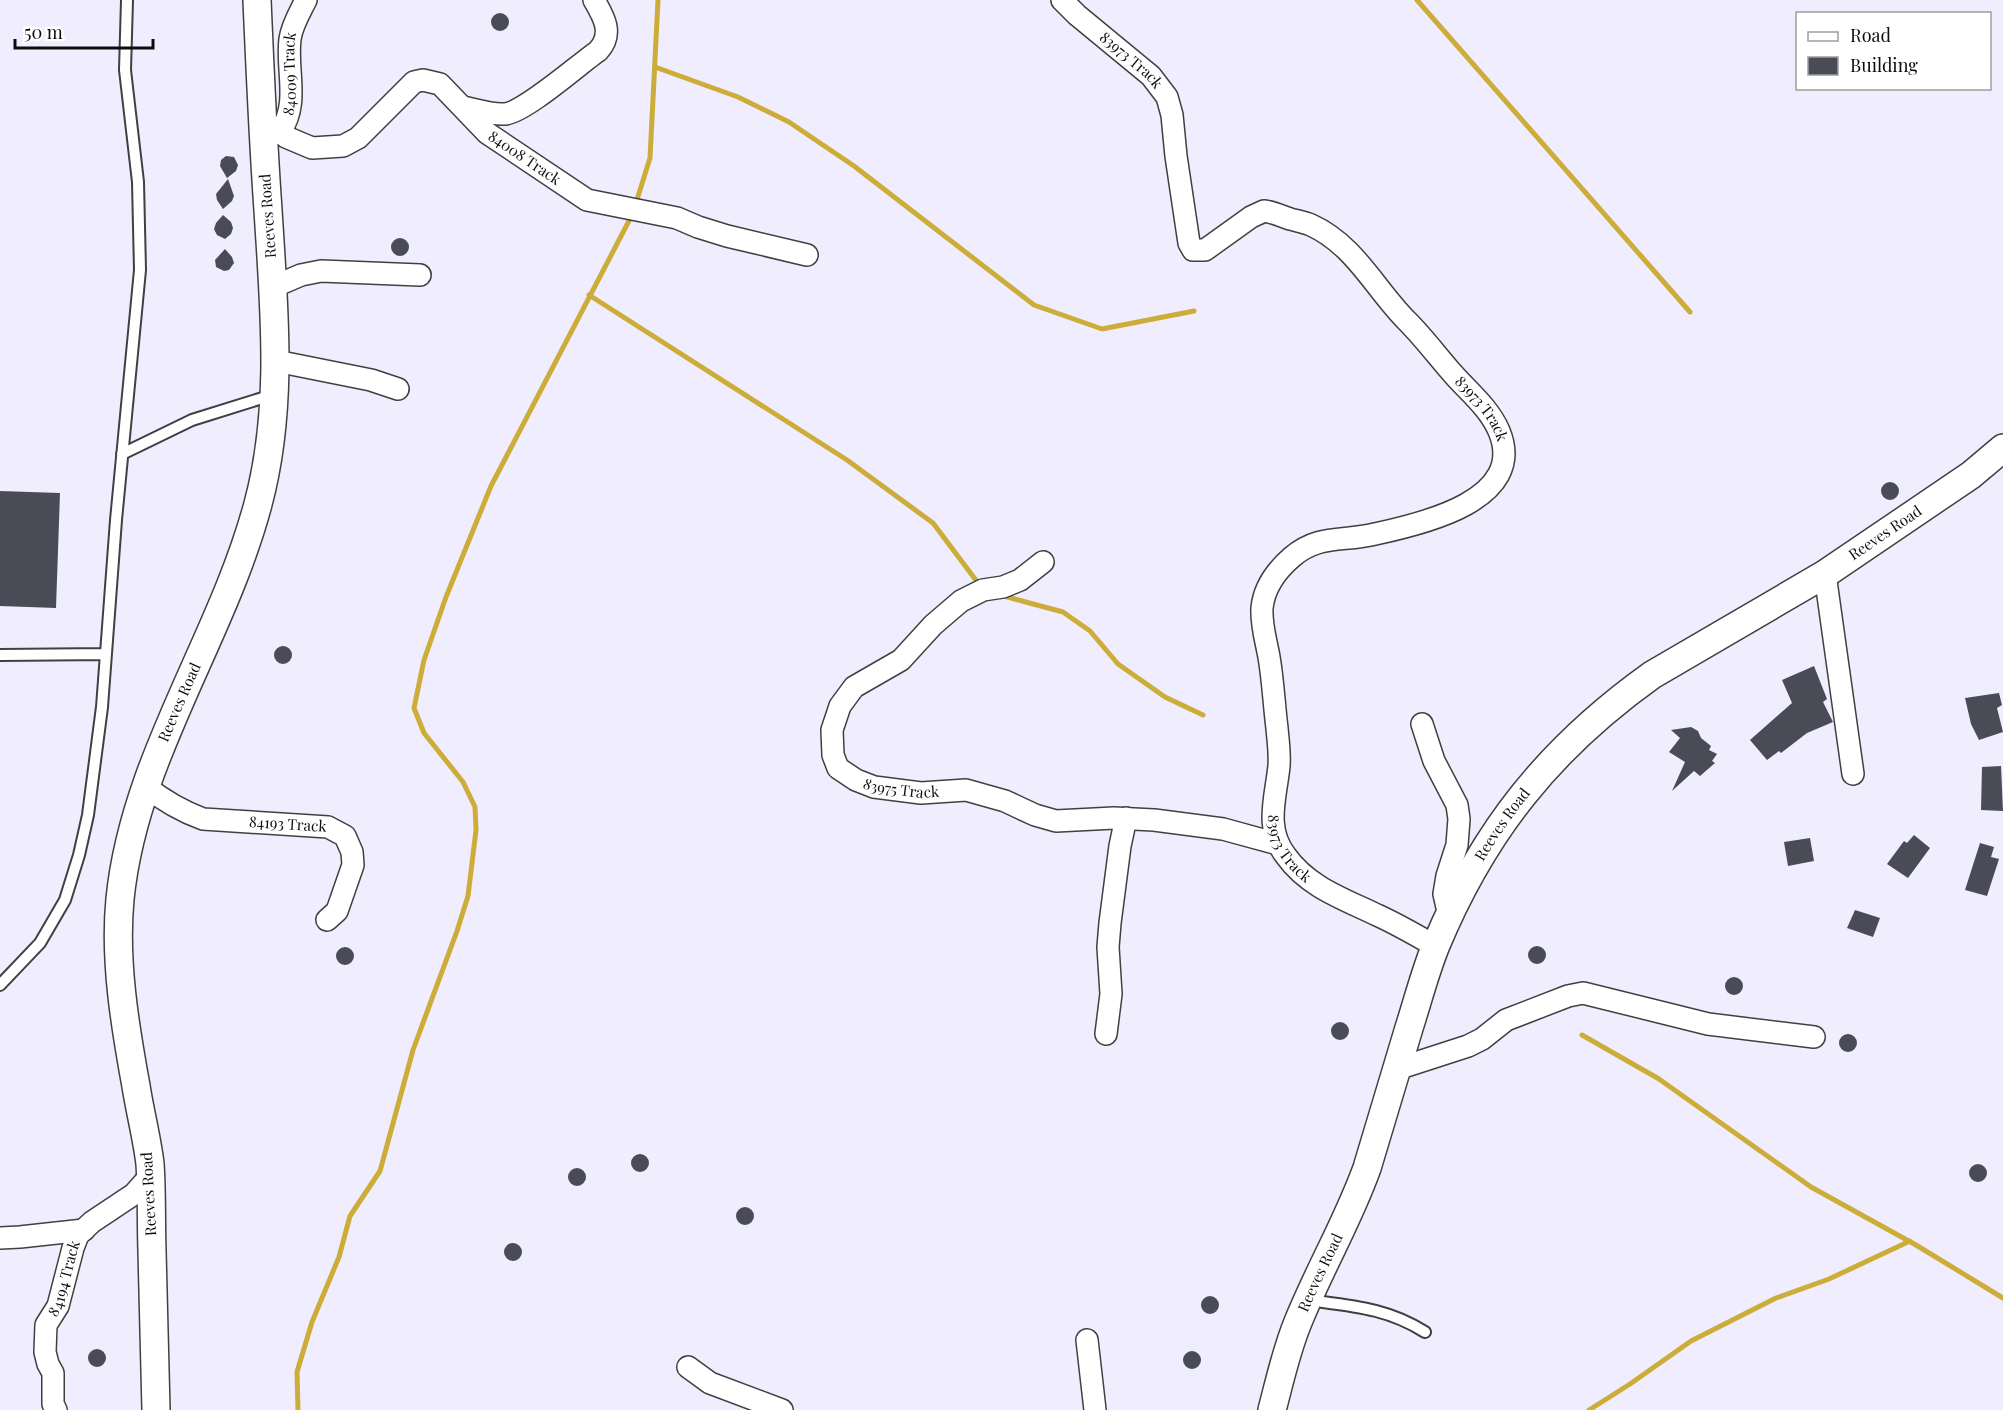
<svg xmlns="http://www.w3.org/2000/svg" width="2003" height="1410" font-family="'Playfair Display',serif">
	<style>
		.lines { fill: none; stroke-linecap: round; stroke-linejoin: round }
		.stream { stroke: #cdad39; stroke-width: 5 }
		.building { fill: #494c56 }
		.service-casing { stroke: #404040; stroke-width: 14 }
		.minor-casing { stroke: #404040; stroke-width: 24 }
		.tertiary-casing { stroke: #404040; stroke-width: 30 }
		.service { stroke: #fff; stroke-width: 10 }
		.minor { stroke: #fff; stroke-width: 21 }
		.tertiary { stroke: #fff; stroke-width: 27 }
		.labels { text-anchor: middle; stroke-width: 6; stroke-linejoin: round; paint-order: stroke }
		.street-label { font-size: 15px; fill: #0d0d0d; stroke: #fff }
	</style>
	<rect width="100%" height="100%" fill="#f0edff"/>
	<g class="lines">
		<!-- stream -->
		<path class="stream" d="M1417 0 1690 312
			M655 67 738 97 789 122 854 166 1034 305 1102 329 1194 311
			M635 206 650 158 658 0
			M589 295 847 460 933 523 981 587
			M1000 595 1063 612 1090 631 1118 664 1165 697 1203 715
			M1582 1035 1659 1079 1811 1187 1916 1245 2003 1298
			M298 1410 297 1372 312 1322 339 1257 350 1216 380 1171 413 1050 457 931 468 896 476 830 475 807 463 782 424 733 414 708 424 660 446 597 491 486 632 215
			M1589 1410 1630 1384 1691 1341 1776 1298 1829 1279 1910 1241"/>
	</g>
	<!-- building -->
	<path class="building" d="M491 22a9 9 0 1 1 18 0a9 9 0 1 1-18 0Z
		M226 156 234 157 238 165 236 171 227 178 220 166 221 160Z
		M228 179 234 196 232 201 223 209 217 200 216 194Z
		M223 215 231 222 233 228 231 234 225 239 217 235 214 229 216 223Z
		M391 247a9 9 0 1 1 18 0a9 9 0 1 1-18 0Z
		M225 249 232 257 234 263 229 270 224 271 216 267 215 260Z
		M1881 491a9 9 0 1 1 18 0a9 9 0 1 1-18 0Z
		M0 491 60 493 56 608 0 606Z
		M274 655a9 9 0 1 1 18 0a9 9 0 1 1-18 0Z
		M1814 666 1827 699 1823 702 1833 722 1807 733 1781 753 1779 751 1767 760 1750 740 1792 703 1782 680Z
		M1999 693 2002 705 1997 708 2003 732 1979 740 1971 724 1965 698Z
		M1691 727 1698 731 1701 738 1711 746 1709 750 1717 754 1712 761 1715 763 1700 776 1694 771 1672 791 1685 762 1669 752 1680 738 1671 730Z
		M2001 766 2003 811 1981 810 1982 767Z
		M1914 835 1930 848 1908 878 1887 864 1904 841 1907 843Z
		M1810 838 1814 861 1788 866 1784 842Z
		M1980 843 1994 847 1991 857 1999 859 1987 896 1965 890Z
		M1855 910 1880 918 1873 937 1847 928Z
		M1528 955a9 9 0 1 1 18 0a9 9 0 1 1-18 0Z
		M336 956a9 9 0 1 1 18 0a9 9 0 1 1-18 0Z
		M1725 986a9 9 0 1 1 18 0a9 9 0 1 1-18 0Z
		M1331 1031a9 9 0 1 1 18 0a9 9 0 1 1-18 0Z
		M1839 1043a9 9 0 1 1 18 0a9 9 0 1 1-18 0Z
		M631 1163a9 9 0 1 1 18 0a9 9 0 1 1-18 0Z
		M1969 1173a9 9 0 1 1 18 0a9 9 0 1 1-18 0Z
		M568 1177a9 9 0 1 1 18 0a9 9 0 1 1-18 0Z
		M736 1216a9 9 0 1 1 18 0a9 9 0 1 1-18 0Z
		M504 1252a9 9 0 1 1 18 0a9 9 0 1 1-18 0Z
		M1201 1305a9 9 0 1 1 18 0a9 9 0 1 1-18 0Z
		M88 1358a9 9 0 1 1 18 0a9 9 0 1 1-18 0Z
		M1183 1360a9 9 0 1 1 18 0a9 9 0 1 1-18 0Z"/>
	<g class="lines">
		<!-- service casing -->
		<g class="service-casing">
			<path id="service" d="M122 454 192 420 272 395
				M0 655 106 654
				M0 985 40 943 65 900 79 855 88 815 102 707 116 520 140 270 138 182 125 70 127 0
				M1308 1300C1352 1306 1387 1308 1425 1332"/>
		</g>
		<!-- minor casing -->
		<g class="minor-casing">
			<g id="minor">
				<path id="s1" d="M1062 0 1077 15 1151 76 1167 97 1172 115 1176 156 1189 243 1193 250H1205L1251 217 1264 211C1273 212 1281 216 1290 219 1297 221 1304 222 1311 225 1355 245 1375 289 1407 321 1424 338 1438 357 1454 375 1470 393 1489 408 1499 431 1528 500 1422 524 1375 534 1343 542 1319 534 1292 557 1277 570 1264 588 1262 608 1261 625 1266 640 1269 657 1273 680 1274 704 1277 728 1278 740 1280 753 1279 766 1276 797 1264 828 1286 856 1308 887 1344 899 1377 915 1397 924 1416 935 1435 946"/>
				<path d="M463 107C477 110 491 115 505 114 525 112 578 65 598 51 614 34 604 17 594 0"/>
				<path id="s2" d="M280 132 286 137 312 148 343 146 358 138 414 82 423 80 440 84 487 133 587 200 677 218 698 227 727 236 807 255"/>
				<path id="s3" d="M266 136 280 132C300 103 286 71 290 39 292 25 300 12 306 0"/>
				<path d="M273 287 301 275 321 271 420 275"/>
				<path d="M276 361 371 380 398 389"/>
				<path id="s4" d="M1043 562 1020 580 1003 587 983 590 961 601 933 625 901 660 854 687 840 706 832 730 833 755 838 768 856 780 874 787 921 793 966 790 1005 801 1035 815 1056 821 1114 818 1154 820 1223 829 1278 844"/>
				<path d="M1825 574 1853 774"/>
				<path d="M1422 724 1434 761 1457 805 1459 819 1457 845 1447 876 1444 894 1449 916"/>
				<path id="s5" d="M145 786C164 801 181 811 203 819L328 827 345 836 352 852 353 865 337 911 327 920"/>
				<path d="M1106 1034 1111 994 1108 947 1110 923 1120 846 1126 818"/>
				<path d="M1397 1069 1468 1046 1482 1039 1506 1020 1568 996 1583 993 1708 1024 1814 1037"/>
				<path d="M0 1238 20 1237 84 1230"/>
				<path d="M1087 1340 1095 1410"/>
				<path d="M688 1367 710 1383 782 1410"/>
				<path id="s6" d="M56 1410 53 1404V1373L48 1364 45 1352 46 1325 58 1306 73 1248 78 1235 92 1222 134 1194 150 1176"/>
			</g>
		</g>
		<!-- tertiary casing -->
		<g class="tertiary-casing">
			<g id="tertiary">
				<path id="s7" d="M156 1410C155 1357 153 1304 152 1251 151 1222 152 1193 150 1164 147 1138 140 1112 136 1086 125 1026 114 960 120 899 134 758 222 639 258 504 284 407 274 308 268 210 263 140 260 70 257 0"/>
				<path id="s8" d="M1272 1410C1280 1380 1286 1351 1298 1322 1319 1270 1348 1221 1367 1168 1381 1121 1395 1075 1409 1028 1418 1000 1425 972 1436 945 1484 830 1550 748 1652 675L1825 574 1971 475 2003 448"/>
			</g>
		</g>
		<!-- service -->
		<use href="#service" class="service"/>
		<!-- minor -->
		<use href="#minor" class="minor"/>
		<!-- tertiary -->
		<use href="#tertiary" class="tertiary"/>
	</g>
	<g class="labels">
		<!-- street labels -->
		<g class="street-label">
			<text dy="5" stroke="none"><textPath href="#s1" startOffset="92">83973 Track</textPath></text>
			<text dy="5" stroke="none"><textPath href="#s3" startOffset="75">84009 Track</textPath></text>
			<text dy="5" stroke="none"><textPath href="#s2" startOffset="303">84008 Track</textPath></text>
			<text transform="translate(268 216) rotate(-94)" y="5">Reeves Road</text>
			<text dy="5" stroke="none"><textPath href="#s1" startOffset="684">83973 Track</textPath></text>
			<text dy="5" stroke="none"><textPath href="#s8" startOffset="1118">Reeves Road</textPath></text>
			<text dy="5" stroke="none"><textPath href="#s7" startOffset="720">Reeves Road</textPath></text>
			<text dy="5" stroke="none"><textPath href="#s4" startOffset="387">83975 Track</textPath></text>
			<text dy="5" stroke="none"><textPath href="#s8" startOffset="632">Reeves Road</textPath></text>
			<text dy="5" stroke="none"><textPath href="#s5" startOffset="152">84193 Track</textPath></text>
			<text dy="5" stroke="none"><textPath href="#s1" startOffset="1293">83973 Track</textPath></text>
			<text transform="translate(149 1194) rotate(-93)" y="5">Reeves Road</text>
			<text dy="5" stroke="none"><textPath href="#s8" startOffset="146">Reeves Road</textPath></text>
			<text dy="5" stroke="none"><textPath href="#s6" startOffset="138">84194 Track</textPath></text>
		</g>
	</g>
	<!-- legend -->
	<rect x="1796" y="12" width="195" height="78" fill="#ffffff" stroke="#9e9e9e" stroke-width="1.5"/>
	<rect x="1808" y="32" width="30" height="9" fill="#ffffff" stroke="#9e9e9e" stroke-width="1.5"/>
	<text x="1850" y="42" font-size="18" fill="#0d0d0d">Road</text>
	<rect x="1808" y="57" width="30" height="18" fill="#494c56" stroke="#9e9e9e" stroke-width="1.5"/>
	<text x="1850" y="72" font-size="18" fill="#0d0d0d">Building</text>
	<!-- scale -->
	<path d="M15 39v9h138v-9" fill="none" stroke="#0d0d0d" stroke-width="3"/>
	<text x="24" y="39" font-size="18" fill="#0d0d0d" stroke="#ffffff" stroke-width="4.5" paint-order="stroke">50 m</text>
</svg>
